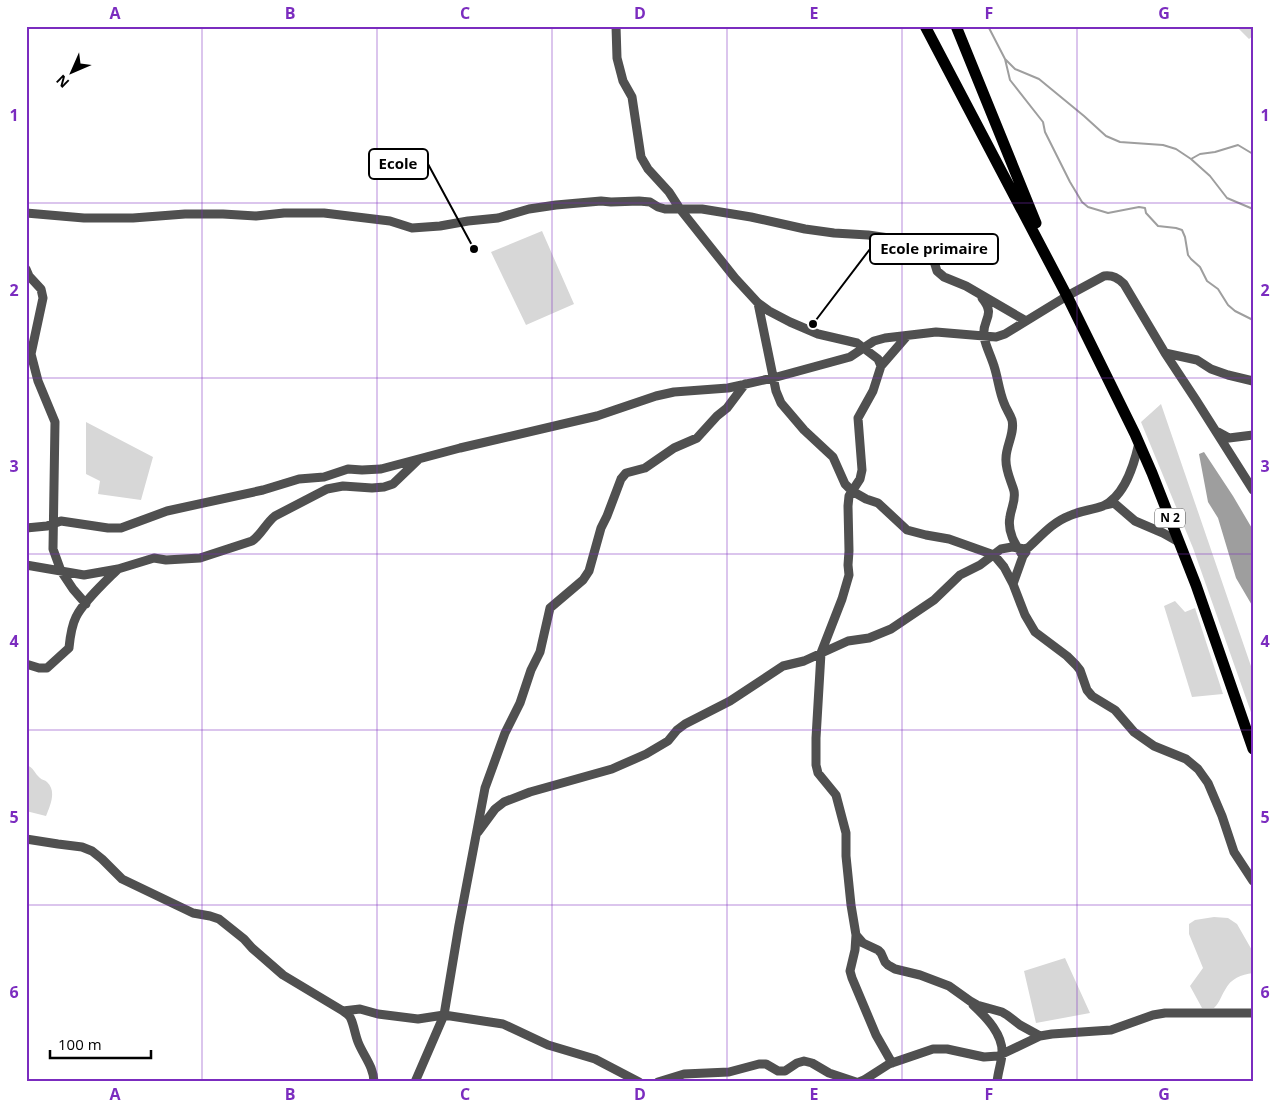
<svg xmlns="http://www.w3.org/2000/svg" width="1279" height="1108" font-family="'Open Sans',sans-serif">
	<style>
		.green { fill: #d7d7d7 }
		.water { fill: #9e9e9e }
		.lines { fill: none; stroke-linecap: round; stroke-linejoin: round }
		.stream { stroke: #9e9e9e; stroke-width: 2 }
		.minor { stroke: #505050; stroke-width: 9 }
		.major { stroke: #000; stroke-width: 11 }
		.grid { fill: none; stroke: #7b2cbf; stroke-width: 1; stroke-opacity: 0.55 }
		.labels { text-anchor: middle; stroke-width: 4; stroke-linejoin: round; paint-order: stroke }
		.shield { fill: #fff; stroke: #4c4c4c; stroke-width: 1 }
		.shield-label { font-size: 12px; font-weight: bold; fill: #000 }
		.leader { fill: none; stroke: #000; stroke-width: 2 }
		.callout-dot { fill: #000; stroke: #fff; stroke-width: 2 }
		.callout { fill: #fff; stroke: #000; stroke-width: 2 }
		.callout-label { font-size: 15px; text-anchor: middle; font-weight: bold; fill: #000 }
		.neatline { fill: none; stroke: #7b2cbf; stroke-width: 2 }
		.grid-label { font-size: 16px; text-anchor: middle; font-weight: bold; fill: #7b2cbf }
	</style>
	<rect width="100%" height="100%" fill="#fff"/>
	<!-- green -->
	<path class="green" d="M1236 26H1253V36L1249 39Z
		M542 231 574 304 526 325 491 252Z
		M1161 404 1253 672V718L1193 548 1141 422Z
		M86 422 153 457 141 500 98 494 100 481 86 474Z
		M1175 601 1185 612 1195 608 1223 694 1192 697 1164 606Z
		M26 765C34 767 34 773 40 778 42 780 45 780 47 782 57 791 50 806 46 816L26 811Z
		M1214 917 1228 918 1237 924 1253 952V973C1241 975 1231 978 1225 990 1221 996 1220 1002 1214 1008H1202L1190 986 1203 968 1189 934V924L1195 920Z
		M1065 958 1090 1013 1036 1023 1024 971Z"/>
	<!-- water -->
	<path class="water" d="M1204 452 1233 496 1253 530V607L1236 578 1218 518 1208 502 1199 454Z"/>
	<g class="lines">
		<!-- stream -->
		<path class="stream" d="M988 26 1005 59 1015 69 1039 79 1084 116 1106 136 1120 142 1163 145 1176 149 1191 159 1210 176 1227 198 1253 209
			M1005 59 1010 80 1043 122 1045 132 1070 182 1082 202 1088 207 1108 213 1139 207 1145 208 1146 213 1158 226 1176 228 1182 230 1185 237 1188 255 1191 259 1200 267 1207 281 1218 289 1228 305 1235 311 1253 320
			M1191 159 1200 154 1215 152 1238 145 1253 154"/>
		<!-- minor -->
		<path class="minor" d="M616 26 617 58 623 81 632 97 641 157 648 169 669 192 680 209 735 278 758 303 769 311 790 322 818 334 857 343 878 359 881 366 873 391 858 418 862 470 860 479 849 496 848 506 849 551 848 565 849 575 842 599 821 653 816 738V765L818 773 836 795 846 833V856L851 905 856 935 855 950 850 971 852 978 876 1035 892 1063
			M26 213 84 218H133L185 214H223L256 216 284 213H324L390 221 412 228 440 226 468 221 498 218 529 209 556 205 601 201 611 202 639 201 650 202 658 207 665 209H702L751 217 805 229 834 233 868 235 896 239H911L920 242 928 249 932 255 937 271 944 277 966 286 1026 321
			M26 269 29 276 41 289 43 298 31 354 38 381 55 422 53 549 61 571 73 589 86 604
			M982 298C997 316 981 320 984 337 986 347 991 356 994 366 998 378 999 391 1004 403 1006 409 1010 414 1012 420 1015 433 1006 446 1006 458 1005 470 1011 480 1014 491 1016 501 1011 508 1010 517 1007 532 1015 544 1023 556
			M758 303 776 391 781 403 804 430 833 457 845 484 852 491 866 499 878 503 907 530 926 535 949 539 994 555 1004 567 1013 584 1025 615 1035 632 1067 656 1076 665 1080 670 1087 690 1092 696 1115 710 1134 732 1154 746 1186 759 1198 769 1208 783 1222 816 1234 852 1253 881
			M1165 353 1197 360 1211 369 1228 375 1253 381
			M881 366 907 336
			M1218 432 1229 438 1253 435
			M1105 505 1114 503 1135 521 1163 533 1179 542
			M26 528 47 526 61 521 108 528H121L167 511 263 490 299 479 324 477 348 469 362 470 381 469 460 448 597 416 656 396 674 392 728 388 773 378 850 357 874 341 885 338 936 332 996 337 1005 334 1067 296 1104 276C1113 275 1118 278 1124 284L1165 353 1196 400 1253 490
			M26 565 84 575 118 569 154 558 166 560 200 558 252 541C261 535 266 523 275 516L327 489 343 486 372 488 384 487 393 484 418 460
			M1013 584 1023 556 1026 552
			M26 664 39 668H47L69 648C70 638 71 627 76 617 84 601 105 582 118 569
			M478 832 495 809 504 802 530 792 612 769 646 754 668 741 677 730 685 724 730 701 783 666 804 661 848 641 869 638 891 629 934 600 960 575 980 565 1001 549 1012 547 1025 549 1029 547C1041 536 1053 522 1069 516 1079 511 1092 510 1103 506 1125 496 1134 465 1139 443
			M26 839 58 844 82 847 92 851 102 859 122 879 193 913 210 916 219 919 244 939 252 948 283 975 343 1011C346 1013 350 1016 351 1019 354 1026 355 1034 358 1042 363 1055 374 1067 374 1082
			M856 935 863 943 878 950 881 953 885 962 888 965 895 969 920 975 949 986 970 1001 977 1005 1002 1012 1007 1015 1020 1025 1040 1036
			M973 1005C986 1017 1004 1035 1002 1055 1001 1064 998 1072 997 1082
			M343 1011 360 1009 378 1014 418 1019 444 1015 503 1024 548 1045 595 1059 639 1082
			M415 1082 444 1015 459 925 485 788 505 733 520 703 531 670 540 652 550 608 583 580 589 571 601 528 607 516 621 479 626 473 645 468 674 448 697 438 717 416 727 408 745 384
			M658 1082 684 1074 729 1072 759 1064H766L778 1071H785L797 1063 804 1061 812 1063 829 1073 856 1082
			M859 1082 864 1080 889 1064 933 1049H947L984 1057 998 1056 1040 1036 1052 1034 1111 1030 1153 1015 1165 1013H1253"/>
		<!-- major -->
		<path class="major" d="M925 26 1067 296 1135 434 1152 473 1196 585 1253 749
			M956 26 1036 223"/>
	</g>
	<!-- grid -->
	<path class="grid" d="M202 26V1082M377 26V1082M552 26V1082M727 26V1082M902 26V1082M1077 26V1082M26 203H1253M26 378H1253M26 554H1253M26 730H1253M26 905H1253"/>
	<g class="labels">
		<!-- shield labels -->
		<rect class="shield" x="1155" y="508.5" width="30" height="19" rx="4"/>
		<g class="shield-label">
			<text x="1170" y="522">N 2</text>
		</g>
	</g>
	<!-- callouts -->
	<path class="leader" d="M474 249L428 164M813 324L870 249"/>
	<g class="callout-dot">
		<circle cx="474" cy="249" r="5"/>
		<circle cx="813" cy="324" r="5"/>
	</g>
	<g class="callout">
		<rect x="369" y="149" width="59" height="30" rx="5"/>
		<rect x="870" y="234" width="128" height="30" rx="5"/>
	</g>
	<g class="callout-label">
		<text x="398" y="169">Ecole</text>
		<text x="934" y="254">Ecole primaire</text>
	</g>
	<!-- border -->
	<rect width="1279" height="1108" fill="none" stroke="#ffffff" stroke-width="55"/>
	<!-- north arrow -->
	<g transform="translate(72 72) rotate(225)" stroke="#ffffff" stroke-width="4" paint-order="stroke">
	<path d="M0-4L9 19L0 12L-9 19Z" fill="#000000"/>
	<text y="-8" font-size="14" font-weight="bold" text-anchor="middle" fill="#000000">N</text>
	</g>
	<!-- scale -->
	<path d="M50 1050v8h101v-8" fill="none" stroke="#000000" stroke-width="2.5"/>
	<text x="58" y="1050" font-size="15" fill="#000000" stroke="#ffffff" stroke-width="4" paint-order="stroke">100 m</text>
	<rect x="28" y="28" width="1224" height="1052" class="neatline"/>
	<g class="grid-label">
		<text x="115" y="19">A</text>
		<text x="290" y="19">B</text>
		<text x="465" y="19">C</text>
		<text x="640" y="19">D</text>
		<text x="814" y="19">E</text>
		<text x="989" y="19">F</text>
		<text x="1164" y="19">G</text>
		<text x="14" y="121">1</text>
		<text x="1265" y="121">1</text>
		<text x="14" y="296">2</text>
		<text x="1265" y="296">2</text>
		<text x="14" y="472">3</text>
		<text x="1265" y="472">3</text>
		<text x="14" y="647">4</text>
		<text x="1265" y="647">4</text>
		<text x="14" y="823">5</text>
		<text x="1265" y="823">5</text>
		<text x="14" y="998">6</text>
		<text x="1265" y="998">6</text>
		<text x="115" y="1100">A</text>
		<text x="290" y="1100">B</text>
		<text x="465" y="1100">C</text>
		<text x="640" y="1100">D</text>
		<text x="814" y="1100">E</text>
		<text x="989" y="1100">F</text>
		<text x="1164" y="1100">G</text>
	</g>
</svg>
